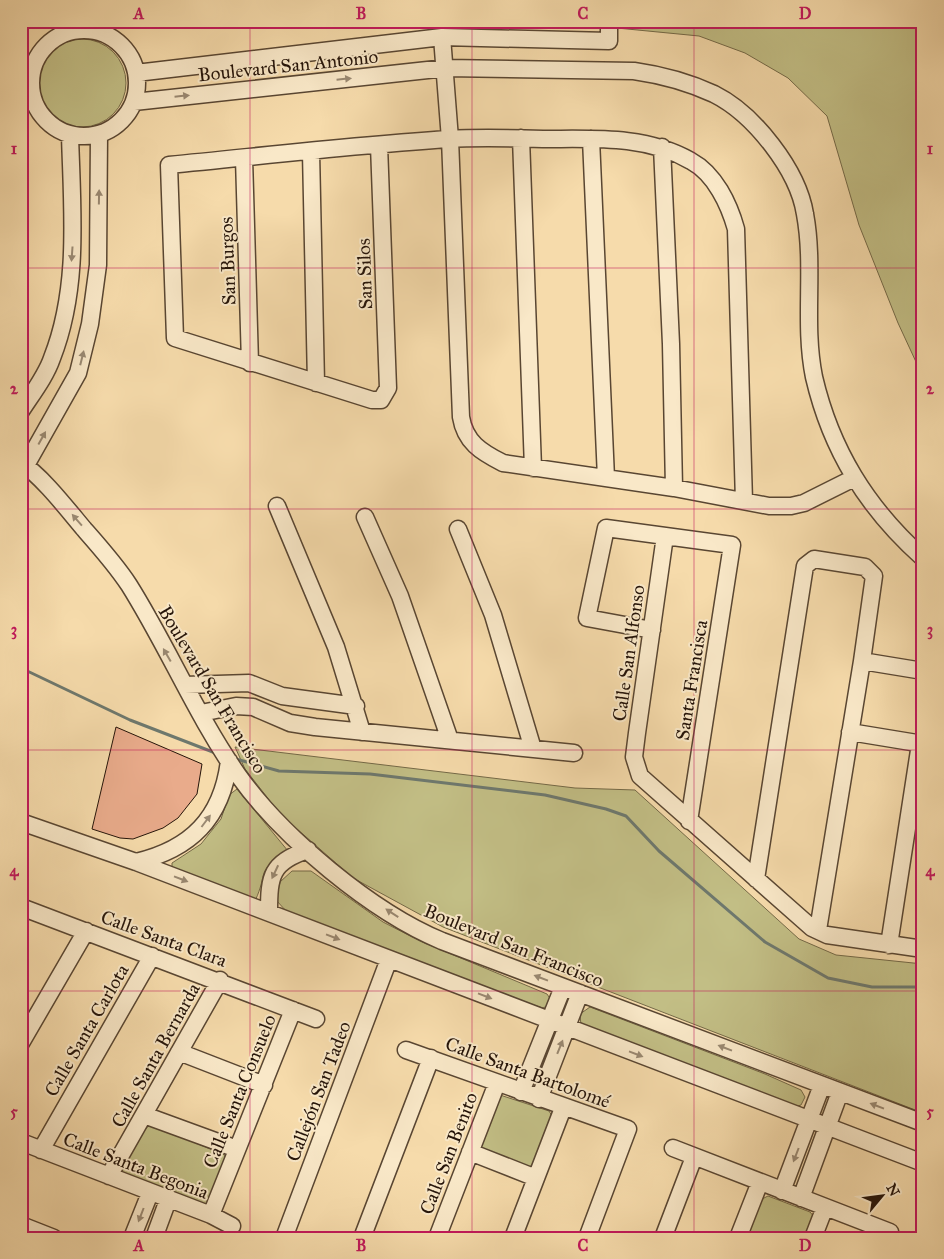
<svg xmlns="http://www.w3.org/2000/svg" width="944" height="1259" font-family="'IM FELL Great Primer',serif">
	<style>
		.green { fill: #c2be85; stroke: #746947 }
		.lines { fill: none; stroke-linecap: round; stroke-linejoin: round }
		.stream { stroke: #6e786d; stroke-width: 3 }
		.building { fill: #e9ab8b; stroke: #251409 }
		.minor-casing { stroke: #594632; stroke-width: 19 }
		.minor { stroke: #f9e8c8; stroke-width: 16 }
		.oneway { fill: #9a8972 }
		.grid { fill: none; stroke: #c2185b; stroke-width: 1; stroke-opacity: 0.55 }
		.labels { text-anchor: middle; stroke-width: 4; stroke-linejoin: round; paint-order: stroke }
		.street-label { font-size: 19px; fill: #251409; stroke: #f9e8c8 }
		.neatline { fill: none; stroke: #c2185b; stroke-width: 2 }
		.grid-label { font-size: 16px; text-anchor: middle; font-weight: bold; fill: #c2185b }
	</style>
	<rect width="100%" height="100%" fill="#f6dbab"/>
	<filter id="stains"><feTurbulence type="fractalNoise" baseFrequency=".004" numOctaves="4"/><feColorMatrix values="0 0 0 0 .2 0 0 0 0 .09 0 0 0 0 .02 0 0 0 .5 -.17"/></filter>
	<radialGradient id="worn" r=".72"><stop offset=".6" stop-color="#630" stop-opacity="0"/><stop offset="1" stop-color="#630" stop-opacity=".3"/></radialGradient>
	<!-- green -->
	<path class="green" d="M617 21H923V377L898 323 859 225 827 116 788 78 745 53 699 36 617 28Z
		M38 83a44 44 0 1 1 88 0a44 44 0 1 1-88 0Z
		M235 747 575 788 635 790 799 939 836 955 923 964V1113L443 927 353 878 281 815 245 769Z
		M237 789 288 851C254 873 269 871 255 901L172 868V863L201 844 221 819 229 795Z
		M292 871H311L383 922 420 941 547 994 553 1003 543 1008 511 998 287 912 276 900 280 882Z
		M590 1007 765 1074 801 1090 805 1097 801 1105 791 1108 581 1026 580 1014Z
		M500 1095 549 1111 552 1116 536 1159 529 1169 484 1153 480 1145Z
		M150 1124 225 1155C224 1173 218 1195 205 1207L124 1178 121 1171 142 1133Z
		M768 1196 810 1212 815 1218 808 1238H746L760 1200Z"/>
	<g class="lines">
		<!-- stream -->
		<path class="stream" d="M21 668 130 720 218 754
			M236 759 279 771 370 774 545 795 606 809 626 816 659 851 765 942 828 978 872 987H923"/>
	</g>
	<!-- building -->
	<path class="building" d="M116 727 202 764 197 794 178 818 163 828 133 839 120 838 92 829Z"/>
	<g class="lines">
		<!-- minor casing -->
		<g class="minor-casing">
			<path id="minor" d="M31 83a53 53 0 1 1 106 0a53 53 0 1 1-106 0Z
				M442 37 450 139 461 417C465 442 481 452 503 463L674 488 769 506H791L804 503 854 478
				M136 73 442 37 609 41V21
				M134 102 446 68 634 71C662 75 688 82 714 94 754 114 798 170 805 214 815 268 803 323 814 377 831 450 867 508 923 558
				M521 138 533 468
				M591 139 606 478
				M379 145 388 388 381 400H372L175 338 169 165C262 156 355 145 449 139 480 137 512 138 543 139 593 139 646 135 691 161 715 174 729 204 736 229L744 501
				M662 147 671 344 674 488
				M311 152 316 383
				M244 158 250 363
				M21 411C32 394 46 376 52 358 80 287 72 209 70 135
				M21 463C41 475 68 510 84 529 99 546 116 565 129 585 168 647 196 715 238 775 282 837 372 912 442 941L923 1123
				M21 474 78 373 90 324 98 265 99 134
				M277 506 336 647 362 732
				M365 517 400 596 450 740
				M458 529 493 615 533 749
				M665 536 637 733 634 757 640 776 812 928 827 935 923 949
				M652 630 587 618 606 528 732 545 689 821
				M862 661 923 671
				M185 685 249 683 282 696 356 706
				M201 713 236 706 253 707 290 723 315 727 574 753
				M850 732 923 744
				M21 822 136 862 923 1163
				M136 862C191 849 222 818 229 761
				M756 879 805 566 814 559 865 567 874 576 862 661 818 930
				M21 907 316 1019
				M269 912C269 876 271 862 308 850
				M889 945 920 744
				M21 1043 86 931
				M406 1050 628 1129 587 1238
				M179 1052 264 1085
				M521 1092 563 987
				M539 1099 580 993
				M144 1115 237 1149
				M24 1143 211 1215 232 1226
				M673 1148 890 1232 888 1238
				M41 1150 152 956
				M470 1152 536 1178
				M109 1176 220 980
				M782 1191 822 1085
				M801 1198 840 1092
				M211 1215 293 1010
				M21 1225 54 1238
				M132 1238 150 1193
				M154 1238 168 1200
				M284 1238 389 959
				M362 1238 431 1058
				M437 1238 497 1083
				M513 1238 563 1108
				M663 1238 694 1157
				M738 1238 760 1182
				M813 1238 825 1207"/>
		</g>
		<!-- minor -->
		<use href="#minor" class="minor"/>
	</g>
	<!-- one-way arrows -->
	<defs><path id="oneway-solid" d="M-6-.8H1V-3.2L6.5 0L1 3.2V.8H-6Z" transform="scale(1.25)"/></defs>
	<g class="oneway">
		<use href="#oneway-solid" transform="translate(344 79) rotate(-6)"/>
		<use href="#oneway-solid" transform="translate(182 96) rotate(-6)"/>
		<use href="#oneway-solid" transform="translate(99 197) rotate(-89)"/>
		<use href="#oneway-solid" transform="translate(72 254) rotate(94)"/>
		<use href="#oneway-solid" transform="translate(82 358) rotate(-76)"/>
		<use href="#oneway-solid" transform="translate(42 438) rotate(-61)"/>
		<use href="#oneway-solid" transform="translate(77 520) rotate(-131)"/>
		<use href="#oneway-solid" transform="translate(167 655) rotate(-120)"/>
		<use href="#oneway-solid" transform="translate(206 821) rotate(-53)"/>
		<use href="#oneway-solid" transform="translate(275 872) rotate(115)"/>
		<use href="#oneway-solid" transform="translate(181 879) rotate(21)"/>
		<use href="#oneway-solid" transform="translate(392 913) rotate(-147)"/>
		<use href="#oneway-solid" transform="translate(333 937) rotate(21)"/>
		<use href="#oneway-solid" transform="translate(541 978) rotate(-159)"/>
		<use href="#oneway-solid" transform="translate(485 996) rotate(21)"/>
		<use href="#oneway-solid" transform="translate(560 1047) rotate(-68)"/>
		<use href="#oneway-solid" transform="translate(725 1048) rotate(-159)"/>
		<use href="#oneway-solid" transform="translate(636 1054) rotate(21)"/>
		<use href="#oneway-solid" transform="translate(877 1106) rotate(-159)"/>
		<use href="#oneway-solid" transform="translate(796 1155) rotate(111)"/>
		<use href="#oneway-solid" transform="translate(141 1215) rotate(111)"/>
	</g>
	<!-- grid -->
	<path class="grid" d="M250 21V1238M472 21V1238M694 21V1238M21 268H923M21 509H923M21 750H923M21 991H923"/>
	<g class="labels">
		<!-- street labels -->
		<g class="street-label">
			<text transform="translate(288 65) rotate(-6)" y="7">Boulevard San Antonio</text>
			<text transform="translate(227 261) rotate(-92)" y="7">San Burgos</text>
			<text transform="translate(364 274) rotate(-92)" y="7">San Silos</text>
			<text transform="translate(628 653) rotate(-82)" y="7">Calle San Alfonso</text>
			<text transform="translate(691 680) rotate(-81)" y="7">Santa Francisca</text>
			<text transform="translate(213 689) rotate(59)" y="7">Boulevard San Francisco</text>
			<text transform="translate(164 938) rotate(20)" y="7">Calle Santa Clara</text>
			<text transform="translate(514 945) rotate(22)" y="7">Boulevard San Francisco</text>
			<text transform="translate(86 1030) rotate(-60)" y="7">Calle Santa Carlota</text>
			<text transform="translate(155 1055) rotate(-61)" y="7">Calle Santa Bernarda</text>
			<text transform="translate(528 1072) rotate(20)" y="7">Calle Santa Bartolomé</text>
			<text transform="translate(239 1091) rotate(-68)" y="7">Calle Santa Consuelo</text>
			<text transform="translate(318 1091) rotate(-69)" y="7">Callejón San Tadeo</text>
			<text transform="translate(448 1153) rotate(-69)" y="7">Calle San Benito</text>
			<text transform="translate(136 1165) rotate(21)" y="7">Calle Santa Begonia</text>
		</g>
	</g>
	<!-- margin -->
	<rect width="944" height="1259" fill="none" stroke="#f6dbab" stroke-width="55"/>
	<!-- north arrow -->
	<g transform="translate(882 1196) rotate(61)" stroke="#f9e8c8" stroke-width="4" paint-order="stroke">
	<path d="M0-4L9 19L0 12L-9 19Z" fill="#251409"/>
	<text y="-8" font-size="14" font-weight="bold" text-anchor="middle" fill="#251409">N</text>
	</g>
	<rect x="28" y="28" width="888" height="1204" class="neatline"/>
	<g class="grid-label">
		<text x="139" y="19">A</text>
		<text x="361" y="19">B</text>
		<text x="583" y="19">C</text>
		<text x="805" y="19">D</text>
		<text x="14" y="154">1</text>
		<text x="930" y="154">1</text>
		<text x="14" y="394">2</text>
		<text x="930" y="394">2</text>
		<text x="14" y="635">3</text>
		<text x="930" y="635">3</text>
		<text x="14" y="876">4</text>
		<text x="930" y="876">4</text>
		<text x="14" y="1117">5</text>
		<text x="930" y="1117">5</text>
		<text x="139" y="1251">A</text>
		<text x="361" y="1251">B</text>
		<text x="583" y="1251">C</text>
		<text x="805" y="1251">D</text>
	</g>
	<rect width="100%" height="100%" filter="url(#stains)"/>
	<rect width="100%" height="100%" fill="url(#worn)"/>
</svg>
